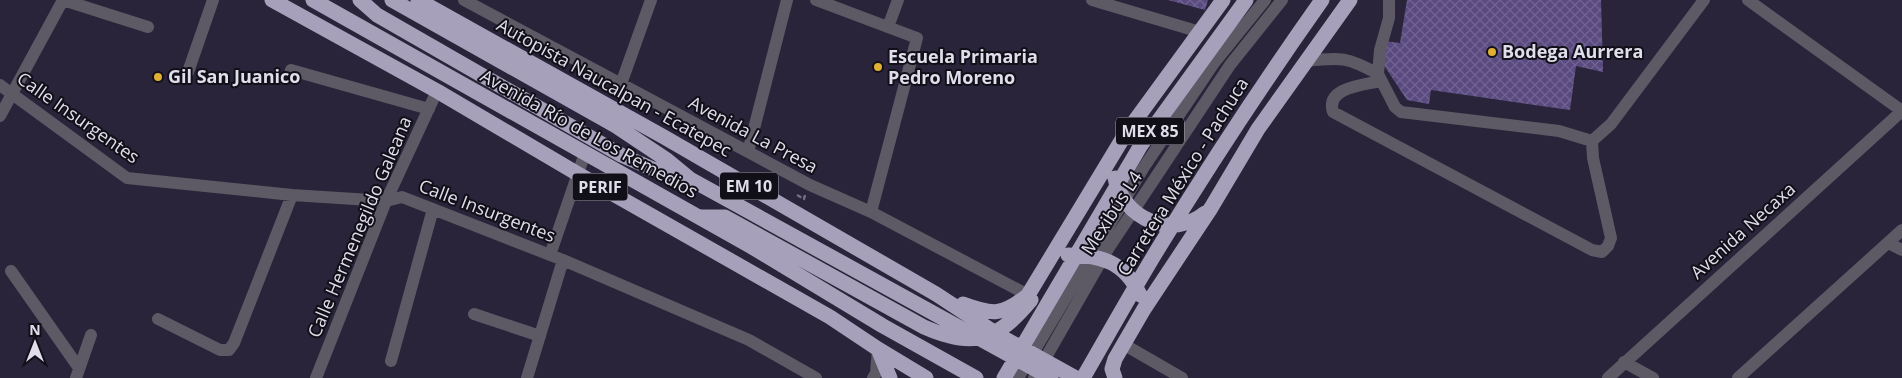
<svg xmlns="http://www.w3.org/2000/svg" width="1902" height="378" font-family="'Open Sans',sans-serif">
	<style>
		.building { fill: url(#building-cross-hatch) }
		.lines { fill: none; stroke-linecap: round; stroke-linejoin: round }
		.path { stroke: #747082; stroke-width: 2.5; stroke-dasharray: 5 2.5; stroke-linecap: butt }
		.minor { stroke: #5d5a65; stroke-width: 12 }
		.highway { stroke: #a6a0bb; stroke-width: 15 }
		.poi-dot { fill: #e0b034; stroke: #110f18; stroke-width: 2 }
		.labels { text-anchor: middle; stroke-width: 4; stroke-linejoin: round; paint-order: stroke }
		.shield { fill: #110f18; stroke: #a3a0ac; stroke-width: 1 }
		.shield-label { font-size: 16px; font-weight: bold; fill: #e1deec }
		.poi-label { font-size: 18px; font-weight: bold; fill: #e1deec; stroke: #110f18; text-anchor: start }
		.street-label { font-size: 18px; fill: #e1deec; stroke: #110f18 }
	</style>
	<defs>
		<pattern id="building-cross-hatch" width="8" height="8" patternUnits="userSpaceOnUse" patternTransform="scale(1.25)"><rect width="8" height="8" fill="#5a4a80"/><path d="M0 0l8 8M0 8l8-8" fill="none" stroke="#716492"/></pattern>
	</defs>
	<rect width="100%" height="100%" fill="#292439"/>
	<!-- building -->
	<path class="building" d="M1168 0H1208L1205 10Z
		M1407 0H1601L1603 72 1576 66 1570 110 1431 90 1429 104 1407 100 1381 61 1384 41 1400 43Z"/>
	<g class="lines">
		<!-- path -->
		<path class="path" d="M797 195 804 199 805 195"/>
		<!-- minor -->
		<path class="minor" d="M63 0 148 27
			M464 0 810 185 871 212 1028 295
			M816 0 917 38 871 212
			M1092 0 1200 32
			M1389 0V18L1380 50 1378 74 1395 107 1401 112 1559 131 1592 141
			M1748 0 1902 111
			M888 27 898 0
			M1307 61C1340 57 1348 57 1378 74
			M291 70 429 109
			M188 72 213 0
			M1381 81C1365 85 1325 87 1333 112L1592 250 1602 252 1608 246 1611 238 1593 158 1592 141
			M621 84 651 0
			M0 85 127 178 292 195 386 201 402 197 563 260 749 340 816 378
			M0 116 63 0
			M1592 141 1611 124 1704 0
			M748 152 787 0
			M1888 243 1902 250
			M550 255 585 153
			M11 271 79 368
			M474 314 540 336
			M158 319 220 350H229L234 343 292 195
			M1123 344 1182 378
			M391 361 433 209
			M1624 362 1653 378
			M76 378 91 335
			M316 378 386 201 437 91
			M527 378 563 260
			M873 378 876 373 878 349
			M1018 378 1144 167 1214 63 1265 0
			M1034 378 1108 249 1230 65 1282 0
			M1608 378 1902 111
			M1738 378 1902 230"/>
		<!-- highway -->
		<path class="highway" d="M272 0 437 91 578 174 830 317 878 349 926 378
			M313 0 752 247 883 326 976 378
			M360 0 377 15 621 155 653 169 686 178
			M392 0 616 126 667 160 690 179 1051 378
			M418 0 664 137 936 294 1000 336 1076 378
			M1115 178C1123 219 1172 240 1205 213
			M701 217H725L924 327C973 349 997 341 1031 300
			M1068 255C1101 255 1125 262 1140 295
			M963 304C993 315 1002 316 1028 295L1126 133 1223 0
			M878 349 890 378
			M1004 378 1141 145 1246 0
			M1083 378C1109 333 1134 288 1161 244 1212 161 1266 79 1322 0
			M1115 378 1112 369 1115 359 1144 309 1211 208 1258 129 1350 0"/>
	</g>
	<!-- markers -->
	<g class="poi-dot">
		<circle cx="1492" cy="52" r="5"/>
		<circle cx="878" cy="67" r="5"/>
		<circle cx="158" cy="77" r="5"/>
	</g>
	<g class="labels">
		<!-- shield labels -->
		<g class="shield">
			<rect x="1116" y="117.5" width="68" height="27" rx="4"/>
			<rect x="720" y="172.5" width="58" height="27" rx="4"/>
			<rect x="572.5" y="173.5" width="55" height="27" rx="4"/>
		</g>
		<g class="shield-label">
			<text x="1150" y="137">MEX 85</text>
			<text x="749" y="192">EM 10</text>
			<text x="600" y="193">PERIF</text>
		</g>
		<!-- poi labels -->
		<g class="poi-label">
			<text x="1502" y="58">Bodega Aurrera</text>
			<text x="888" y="63">Escuela Primaria<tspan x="888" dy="21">Pedro Moreno</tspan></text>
			<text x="168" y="83">Gil San Juanico</text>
		</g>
		<!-- street labels -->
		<g class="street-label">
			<text transform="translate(614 88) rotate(29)" y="6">Autopista Naucalpan - Ecatepec</text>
			<text transform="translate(78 118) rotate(35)" y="6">Calle Insurgentes</text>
			<text transform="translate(589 134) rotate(29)" y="6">Avenida Río de Los Remedios</text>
			<text transform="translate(753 135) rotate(28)" y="6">Avenida La Presa</text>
			<text transform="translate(1183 177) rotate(-58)" y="6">Carretera México - Pachuca</text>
			<text transform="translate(487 211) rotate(21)" y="6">Calle Insurgentes</text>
			<text transform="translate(1112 213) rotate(-57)" y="6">Mexibús L4</text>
			<text transform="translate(360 227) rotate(-67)" y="6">Calle Hermenegildo Galeana</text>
			<text transform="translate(1743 231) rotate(-42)" y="6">Avenida Necaxa</text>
		</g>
	</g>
	<!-- north arrow -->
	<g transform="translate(35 343)" stroke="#110f18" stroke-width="4" paint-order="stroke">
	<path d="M0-4L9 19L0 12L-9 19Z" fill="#e1deec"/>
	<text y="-8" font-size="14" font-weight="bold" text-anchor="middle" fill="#e1deec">N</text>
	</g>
</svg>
